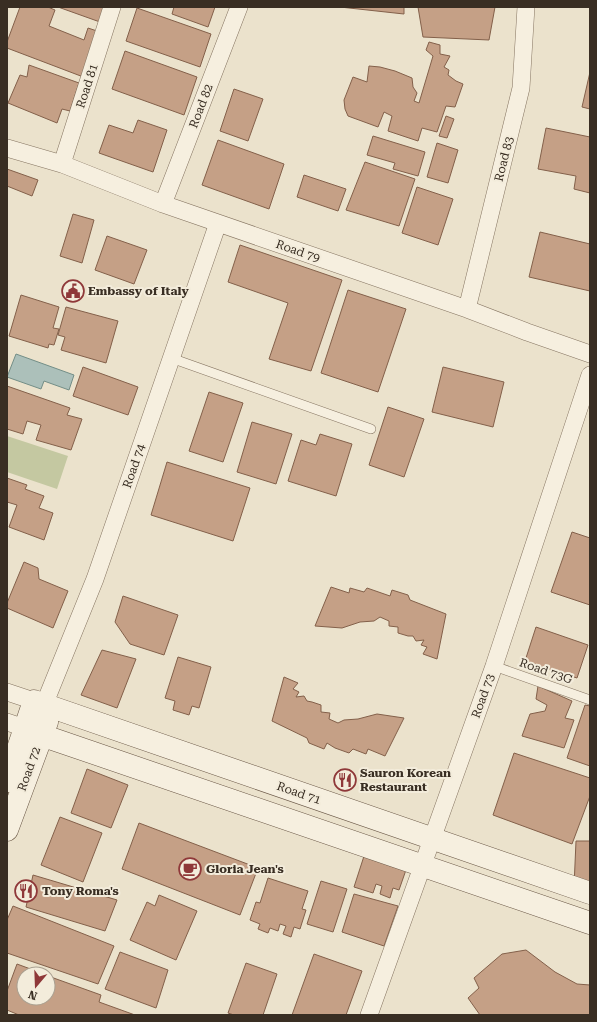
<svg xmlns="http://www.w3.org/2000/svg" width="597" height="1022" font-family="'Roboto Serif',serif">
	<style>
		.green { fill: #c4c8a1 }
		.water { fill: #acc0ba; stroke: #738e87 }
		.building { fill: #c5a086; stroke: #83604a }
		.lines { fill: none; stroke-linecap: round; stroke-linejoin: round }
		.lane-casing { stroke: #867562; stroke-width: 10 }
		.street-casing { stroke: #867562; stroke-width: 18 }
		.secondary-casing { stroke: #695645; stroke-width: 23 }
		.lane { stroke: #f6efdf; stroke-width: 9 }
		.street { stroke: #f6efdf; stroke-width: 17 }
		.secondary { stroke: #f6efdf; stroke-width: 22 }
		.labels { text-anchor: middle; stroke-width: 4; stroke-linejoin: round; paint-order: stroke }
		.street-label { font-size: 12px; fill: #392e23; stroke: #f3ecdb }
		.poi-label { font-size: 12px; font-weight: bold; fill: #392e23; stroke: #f3ecdb; text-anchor: start }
	</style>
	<rect width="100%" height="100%" fill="#ebe2cc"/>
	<!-- green -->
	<path class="green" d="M7 436 68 456 57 489 7 472Z"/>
	<!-- water -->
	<path class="water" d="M16 354 74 375 69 390 44 381 41 389 7 377Z"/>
	<!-- building -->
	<path class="building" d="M20 7H48L55 10 49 26 84 40 88 28 103 33 86 78 7 48V42Z
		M58 7H105L100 22Z
		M174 7H215L208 27 172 14Z
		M340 7H404V14Z
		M418 7H495L489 40 423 37Z
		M137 8 211 34 200 67 126 41Z
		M429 42 440 45V54L450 56 444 67 449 70 448 75 456 81 463 84 455 107 446 106 437 132 422 128 418 141 388 131 392 116 384 112 378 127 348 116 345 109 344 100 353 77 367 82 369 66 380 67 395 71 412 78 413 87 417 93 414 101 419 103 433 56 426 50Z
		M125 51 197 77 184 115 112 89Z
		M29 65 79 83 70 111 62 109 57 123 8 103 20 75 27 77Z
		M590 72V109L582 107Z
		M234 89 263 99 248 141 220 131Z
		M446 116 454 119 447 138 439 136Z
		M138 120 167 130 153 172 99 153 109 125 133 133Z
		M546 128 590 137V193L574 189 576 176 538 169Z
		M373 136 425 152 418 176 393 169 395 163 367 155Z
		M218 140 284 164 269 209 202 185Z
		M437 143 458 150 448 183 427 177Z
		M365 162 415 179 399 226 346 210Z
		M7 169 38 180 32 196 7 186Z
		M304 175 346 189 338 211 297 197Z
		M417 187 453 199 438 245 402 233Z
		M73 214 94 220 82 263 60 256Z
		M540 232 590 244V291L529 277Z
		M107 236 147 250 134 284 95 270Z
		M240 245 342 280 311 371 269 359 288 303 228 282Z
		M348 290 406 309 378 392 321 373Z
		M21 295 59 307 53 328 59 329 54 345 49 344 48 348 9 336Z
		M66 307 118 321 106 363 61 350 65 337 58 335Z
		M83 367 138 387 128 415 73 396Z
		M443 367 504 382 493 427 432 412Z
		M7 386 70 408 67 415 82 419 71 450 36 440 41 425 27 421 23 434 7 429Z
		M209 392 243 403 223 462 189 451Z
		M388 407 424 419 404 477 369 465Z
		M252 422 292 434 276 484 237 472Z
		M320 434 352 444 336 496 288 481 301 440 316 445Z
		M167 462 250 488 233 541 151 515Z
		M7 478 27 485 25 489 44 496 39 508 53 513 44 540 9 527 17 505 7 502Z
		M572 532 590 538V605L551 592Z
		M24 562 38 568 39 579 68 591 53 628 7 608V603Z
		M331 587 349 593 350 588 364 592 367 588 390 596 392 590 408 595 410 600 446 614 437 659 423 654 427 647 421 645 424 640 416 641 413 636H408L398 633V627L389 626V621L380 617 374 621 360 622 342 628 315 626Z
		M123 596 178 615 164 655 130 644 115 622Z
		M536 627 588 645 577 678 525 661Z
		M102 650 136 659 117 708 81 695Z
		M178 657 211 667 199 708 192 706 189 715 173 710 175 701 165 698Z
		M284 677 298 683 293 689 299 692 296 697 304 696 307 701 312 702 321 705V712L330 713 329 719 338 723 344 720 358 719 377 714 404 718 385 756 368 749 366 754 353 749 349 753 335 748 327 743 324 749 309 743 307 738 272 721Z
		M538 686 572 701 565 718 574 720 564 748 522 736 530 714 545 711 547 705 536 699Z
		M585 705 590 706V766L567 758Z
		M514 753 590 778V796L572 844 493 815Z
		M87 769 128 785 111 828 71 813Z
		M60 817 102 833 83 882 41 865Z
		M139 823 258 868 240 915 122 869Z
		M576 841H590V887H574Z
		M365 853 407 867 399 890 393 888 390 898 380 894 382 886 376 884 373 893 354 887Z
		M33 875 117 900 105 931 26 907Z
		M268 878 308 891 302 909 306 910 300 929 294 927 291 937 283 934 286 926 280 924 278 931 270 928 268 933 258 929 260 924 250 920 256 902 260 903Z
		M321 881 347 889 333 932 307 924Z
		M354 894 398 906 384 946 342 932Z
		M159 895 197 911 176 960 130 940 147 902 155 906Z
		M13 906 114 946 98 984 7 953V920Z
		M526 950 555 972 577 984 590 985V1015H480L468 998 479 988 474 978 502 954Z
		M120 952 168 970 156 1008 105 989Z
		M314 954 362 971 346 1015H292Z
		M246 963 277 974 263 1015H234L228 1013Z
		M17 964 44 974H24V998H48V976L101 995 99 1002 135 1015H19L7 1010V991Z"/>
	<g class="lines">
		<!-- lane casing -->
		<g class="lane-casing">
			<path id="lane" d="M171 358 371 429
				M494 666 590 700"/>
		</g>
		<!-- street casing -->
		<g class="street-casing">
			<path id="street" d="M7 148 62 164 163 204 467 309 527 332 590 354
				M62 164 112 7
				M163 204 239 7
				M467 309 521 88 526 7
				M7 692 34 701
				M44 705 95 579 218 223
				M7 722 25 728
				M369 1015 494 666 590 375"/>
		</g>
		<!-- secondary casing -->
		<g class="secondary-casing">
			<path id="secondary" d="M25 728 41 735 590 923
				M7 781 34 701 590 893
				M7 830 47 722"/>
		</g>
		<!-- lane -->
		<use href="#lane" class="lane"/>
		<!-- street -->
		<use href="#street" class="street"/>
		<!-- secondary -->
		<use href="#secondary" class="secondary"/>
	</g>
	<!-- icons -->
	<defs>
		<g id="civic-ring" transform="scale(1.15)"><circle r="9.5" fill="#f3ecdb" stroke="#8f3839" stroke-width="1.5"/><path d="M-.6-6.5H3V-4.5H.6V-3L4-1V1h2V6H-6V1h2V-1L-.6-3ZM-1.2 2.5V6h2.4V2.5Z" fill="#8f3839"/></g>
		<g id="restaurant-ring" transform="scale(1.15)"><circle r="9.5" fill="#f3ecdb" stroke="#8f3839" stroke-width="1.5"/><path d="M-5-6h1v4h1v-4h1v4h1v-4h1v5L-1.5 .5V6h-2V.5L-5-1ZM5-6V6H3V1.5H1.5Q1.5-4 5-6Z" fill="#8f3839"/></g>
		<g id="cafe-ring" transform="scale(1.15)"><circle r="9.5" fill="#f3ecdb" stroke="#8f3839" stroke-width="1.5"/><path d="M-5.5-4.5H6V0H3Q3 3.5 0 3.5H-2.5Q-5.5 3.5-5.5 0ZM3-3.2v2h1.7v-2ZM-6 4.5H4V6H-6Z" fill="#8f3839"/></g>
	</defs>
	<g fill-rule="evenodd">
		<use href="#civic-ring" x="73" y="291"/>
		<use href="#restaurant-ring" x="345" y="780"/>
		<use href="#cafe-ring" x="190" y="869"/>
		<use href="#restaurant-ring" x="26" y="891"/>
	</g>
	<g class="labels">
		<!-- street labels -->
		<g class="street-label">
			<text transform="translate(87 86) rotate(-72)" y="4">Road 81</text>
			<text transform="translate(201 106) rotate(-69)" y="4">Road 82</text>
			<text transform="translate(504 159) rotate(-76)" y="4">Road 83</text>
			<text transform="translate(298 251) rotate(19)" y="4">Road 79</text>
			<text transform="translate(134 466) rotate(-71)" y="4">Road 74</text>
			<text transform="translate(546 671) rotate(19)" y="4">Road 73G</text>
			<text transform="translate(483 696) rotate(-70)" y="4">Road 73</text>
			<text transform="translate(29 769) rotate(-70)" y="4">Road 72</text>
			<text transform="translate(299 793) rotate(19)" y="4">Road 71</text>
		</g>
		<!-- poi labels -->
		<g class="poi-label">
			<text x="88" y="295">Embassy of Italy</text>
			<text x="360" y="777">Sauron Korean<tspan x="360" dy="14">Restaurant</tspan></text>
			<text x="206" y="873">Gloria Jean's</text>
			<text x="42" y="895">Tony Roma's</text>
		</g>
	</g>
	<!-- border -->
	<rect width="597" height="1022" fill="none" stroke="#392e23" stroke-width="16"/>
	<!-- north arrow -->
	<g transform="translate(36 986) rotate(199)"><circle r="19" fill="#f3ecdb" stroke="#a9a091"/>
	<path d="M0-3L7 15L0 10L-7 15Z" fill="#8f3839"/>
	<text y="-6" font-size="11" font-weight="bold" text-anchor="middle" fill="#392e23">N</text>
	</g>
</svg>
